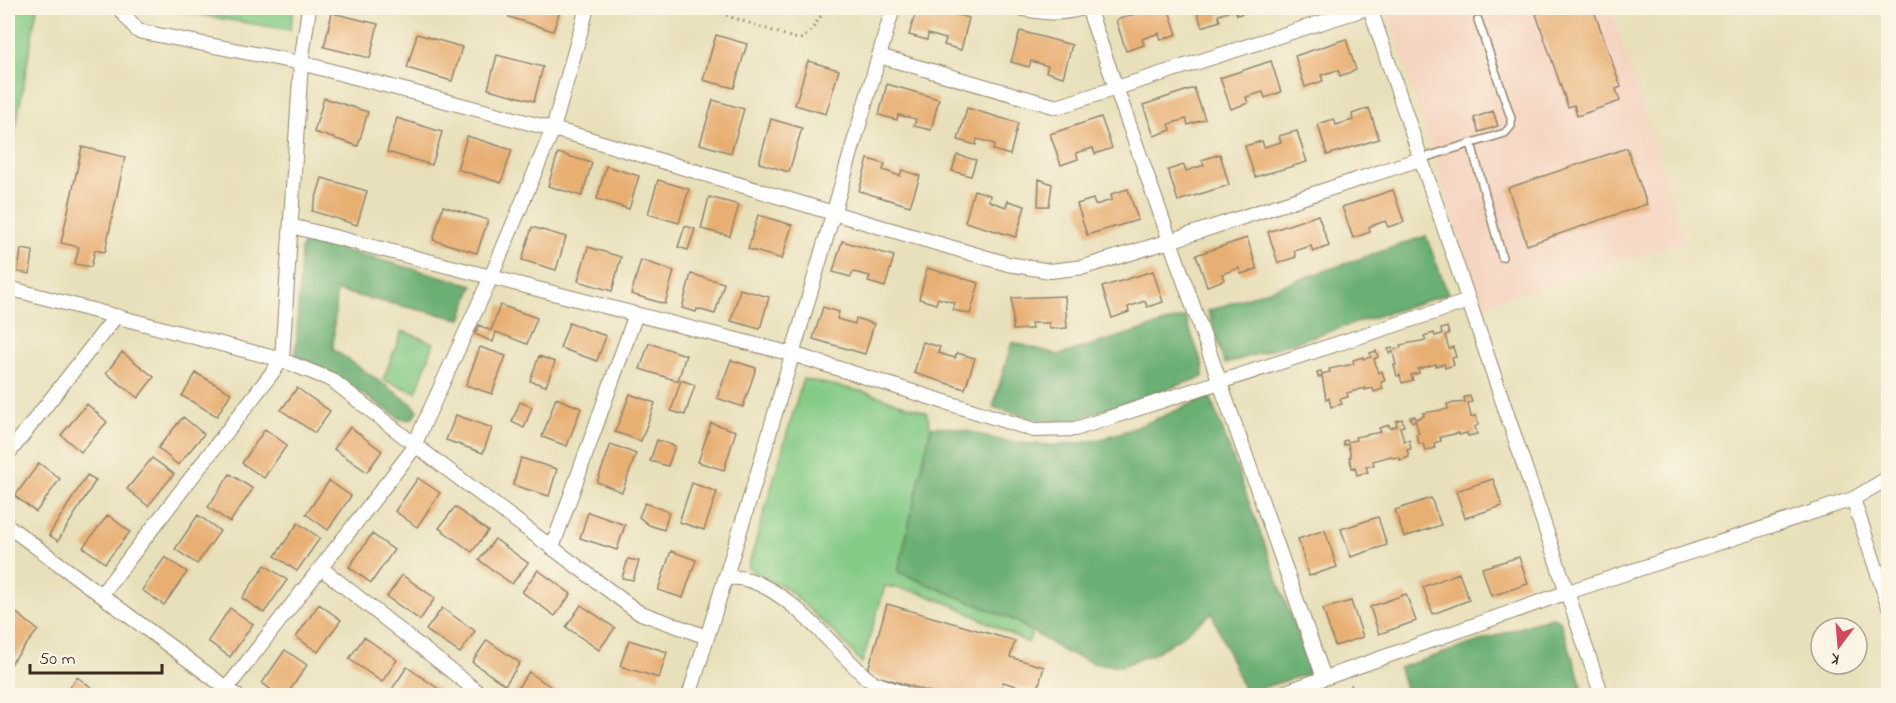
<svg xmlns="http://www.w3.org/2000/svg" width="1896" height="703" font-family="'Indie Flower',sans-serif">
	<style>
		.built { fill: #f4d3c0 }
		.green { fill: #84cb86; stroke: #607a52; stroke-width: 1.5 }
		.forest { fill: #6baf73; stroke: #536c48; stroke-width: 1.5 }
		.building { fill: #e8af73 }
		.lines { fill: none; stroke-linecap: round; stroke-linejoin: round }
		.lane-casing { stroke: #92856c; stroke-width: 10 }
		.street-casing { stroke: #92856c; stroke-width: 16 }
		.path { stroke: #92856c; stroke-width: 3; stroke-dasharray: 1.5 4.5; stroke-linecap: butt }
		.lane { stroke: #fff; stroke-width: 7 }
		.street { stroke: #fff; stroke-width: 14 }
	</style>
	<rect width="100%" height="100%" fill="#fcf5e5"/>
	<filter id="ink" filterUnits="userSpaceOnUse"><feTurbulence type="fractalNoise" baseFrequency=".0167" numOctaves="2"/><feDisplacementMap in="SourceGraphic" scale="12" xChannelSelector="R" yChannelSelector="G"/><feConvolveMatrix kernelMatrix="1 2 1 2 8 2 1 2 1" color-interpolation-filters="sRGB"/></filter>
	<filter id="wash" filterUnits="userSpaceOnUse"><feTurbulence type="fractalNoise" baseFrequency=".008" numOctaves="4" result="noise"/><feDisplacementMap in="SourceGraphic" scale="24" xChannelSelector="R" yChannelSelector="G"/><feGaussianBlur stdDeviation="1.35" result="paint"/><feColorMatrix in="noise" values="0 0 0 0 0 0 0 0 0 0 0 0 0 0 0 0 0 1.4 0 .05"/><feComposite in="paint" operator="in"/></filter>
	<g filter="url(#wash)">
		<rect width="100%" height="100%" fill="#e8e0ba"/>
		<!-- built -->
		<path class="built" d="M1386 8H1611L1685 241 1481 306Z"/>
		<!-- green -->
		<path class="green" d="M8 8H37L8 171Z
			M157 8H294L290 30Z
			M402 331 434 343 416 392 383 380Z
			M803 379 869 393 926 412 931 427 899 572 1011 619 1032 631 1028 643 955 606 918 592 885 586 862 663 841 639 785 587 765 579 748 568Z"/>
		<!-- forest -->
		<path class="forest" d="M1426 236 1448 294 1225 364 1208 311Z
			M306 240 473 285 461 319 336 291 333 349 412 404 418 411 412 419H401L328 371 315 367 296 355 301 249Z
			M1185 317 1203 366V377L1074 420C1043 425 1022 415 993 407L1012 342 1059 355Z
			M1210 396 1308 663V674L1245 693 1212 613 1179 638 1155 653 1122 666 1093 663 1063 651 1016 621 898 572 931 427C958 424 984 439 1012 442 1028 443 1046 446 1062 445 1114 442 1163 415 1210 396Z
			M1552 617 1560 621 1585 695H1407L1399 668Z"/>
		<g id="blocks">
			<!-- building -->
			<path class="building" d="M512 8H561L553 31 509 17Z
				M917 8H931L969 18 961 50 944 45 946 39 928 34 927 40 909 35Z
				M1153 8H1168L1177 34 1161 40 1159 33 1142 39 1144 45 1126 51 1116 20Z
				M1196 8H1252L1253 10 1237 15 1235 9 1218 15 1220 21 1202 27Z
				M1540 8H1593L1621 87 1616 89 1620 101 1577 116 1574 105 1568 107 1536 14 1542 12Z
				M332 13 378 24 370 58 324 47Z
				M1020 31 1072 45 1063 77 1046 72 1048 66 1031 61 1029 67 1011 62Z
				M417 34 462 47 452 81 407 68Z
				M716 35 747 44 734 88 703 80Z
				M1346 39 1356 70 1340 76 1338 70 1321 75 1323 81 1305 87 1295 56Z
				M497 55 543 67 534 101 488 89Z
				M808 61 839 70 826 114 795 105Z
				M1271 61 1281 92 1265 98 1263 92 1246 97 1248 103 1231 109 1220 78Z
				M887 84 939 99 931 130 914 126 916 119 898 115 897 120 879 115Z
				M1194 88 1205 119 1188 125 1186 119 1169 124 1171 130 1154 136 1143 105Z
				M324 98 368 112 358 146 314 132Z
				M713 100 744 109 731 153 700 144Z
				M967 108 1018 123 1010 155 993 150 995 144 977 139 976 145 958 140Z
				M1369 108 1379 139 1327 155 1318 124 1334 119 1336 125 1353 120 1352 114Z
				M1493 111 1498 126 1479 132 1474 118Z
				M1101 117 1112 148 1095 154 1093 148 1076 153 1078 159 1061 165 1050 134Z
				M397 118 442 132 432 165 387 152Z
				M771 119 802 128 789 172 759 163Z
				M1297 131 1307 162 1255 177 1245 146 1262 141 1264 147 1281 142 1279 136Z
				M467 136 512 150 501 183 457 169Z
				M82 147 125 157 105 252 95 250 91 267 75 264 79 247 61 243Z
				M1627 148 1647 204 1527 245 1508 188Z
				M558 153 592 163 582 196 548 186Z
				M1220 154 1229 185 1178 201 1168 170 1184 165 1186 171 1204 165 1202 160Z
				M957 155 976 160 971 176 952 171Z
				M868 159 885 164 883 170 900 176 902 170 920 176 910 206 859 191Z
				M606 166 639 176 629 209 597 199Z
				M322 178 367 191 357 225 312 211Z
				M1039 179 1052 184 1049 206H1038Z
				M658 180 689 189 679 223 648 214Z
				M1128 189 1138 220 1087 235 1077 204 1093 199 1095 205 1112 200 1111 194Z
				M974 190 990 195 989 201 1006 207 1008 201 1025 206 1016 237 965 222Z
				M1393 190 1404 222 1388 227 1385 221 1369 227 1370 232 1353 238 1342 207Z
				M709 197 739 205 730 236 701 229Z
				M443 206 488 220 477 253 433 240Z
				M758 215 792 225 782 259 748 249Z
				M1318 215 1329 246 1313 252 1311 246 1294 251 1296 257 1278 263 1268 232Z
				M685 226 695 229 688 250 678 247Z
				M532 227 566 237 556 270 522 260Z
				M1247 238 1257 269 1241 274 1239 268 1222 274 1224 280 1207 286 1196 255Z
				M842 241 894 256 885 287 868 282 870 276 853 272 851 277 833 272Z
				M588 247 621 257 612 291 578 281Z
				M21 249 33 251 30 274 18 272Z
				M641 260 674 271 665 304 631 294Z
				M927 268 979 283 970 314 953 310 955 303 938 298 936 304 919 299Z
				M1153 271 1163 302 1147 307 1145 301 1128 307 1129 312 1112 318 1102 287Z
				M691 274 724 283 715 314 697 309 696 312 682 308Z
				M740 289 769 297 760 329 731 321Z
				M1065 296 1067 328 1050 329 1049 323H1031L1032 329 1013 330 1012 298Z
				M500 305 537 318 527 344 496 332 493 342 475 334 479 325 491 331Z
				M823 307 839 312 837 319 855 324 856 318 874 324 865 354 813 339Z
				M569 323 606 336 597 361 560 348Z
				M1447 327 1449 334 1445 335 1449 349 1453 347 1456 357 1452 358 1454 365 1445 368 1444 364 1436 366V364L1418 369 1419 373 1411 375 1413 380 1402 383 1400 375 1397 376 1394 365H1396L1393 352 1389 353 1388 349 1392 348 1393 350 1401 348 1400 345 1426 340 1424 336 1434 333 1435 336 1442 334 1441 329Z
				M923 342 940 347 938 353 955 358 957 353 975 358 965 389 914 373Z
				M649 343 686 355 678 381 640 369Z
				M480 347 506 356 492 394 466 385Z
				M1376 351 1378 357 1374 359 1378 373 1382 371 1385 381 1381 382 1383 389 1374 392 1373 388 1365 390V388L1347 393 1348 397 1340 399 1342 404 1331 407 1329 398 1326 399 1322 376 1318 377 1317 372 1321 371 1322 374 1330 372 1329 369 1354 364 1353 360 1363 357V359L1371 357 1370 353Z
				M122 352 154 377 138 398 106 373Z
				M539 356 555 362 546 386 530 381Z
				M731 360 756 368 743 407 717 398Z
				M196 373 231 393 217 416 182 396Z
				M681 380 695 385 685 415 671 411Z
				M297 388 330 411 315 433 281 410Z
				M630 394 655 403 641 441 615 432Z
				M1470 396 1472 402 1468 403 1471 417 1476 416 1478 425 1475 427 1477 434 1468 436 1467 433 1459 435V433L1440 437 1441 441 1434 443 1435 448 1425 451 1423 443 1419 444 1416 434 1419 433 1415 420 1412 422 1410 417 1415 416V419L1424 416 1423 413 1448 409 1447 404 1465 402 1464 397Z
				M556 398 581 408 567 446 542 437Z
				M520 402 532 407 524 428 512 422Z
				M87 404 107 422 81 452 61 435Z
				M456 415 492 428 483 453 446 440Z
				M183 417 204 434 178 465 158 448Z
				M1402 419 1404 426 1400 427 1404 441 1409 440 1411 449 1407 450 1409 457 1400 460 1399 457 1392 458 1391 456 1373 461 1374 465 1366 467 1368 472 1357 475 1355 467 1352 468 1349 457H1351L1348 444 1344 445 1343 441 1347 440 1348 442 1356 440 1355 437 1381 432 1379 428 1389 425 1390 428 1397 426 1396 421Z
				M711 423 736 431 724 470 698 462Z
				M350 427 382 451 367 472 334 449Z
				M265 429 287 445 264 478 242 463Z
				M657 440 675 446 668 466 650 461Z
				M611 444 636 454 622 492 597 482Z
				M152 458 174 474 148 506 127 489Z
				M521 458 557 469 549 496 513 485Z
				M39 463 60 479 36 512 15 496Z
				M230 474 253 489 230 522 208 507Z
				M87 475 96 480 58 541 49 535Z
				M418 478 440 493 417 527 395 511Z
				M1493 479 1502 506 1465 518 1456 491Z
				M329 481 351 496 328 530 306 514Z
				M692 483 717 492 704 530 679 522Z
				M1431 498 1441 525 1404 537 1395 510Z
				M645 503 669 512 664 530 649 525 639 517Z
				M455 507 488 531 472 552 439 528Z
				M588 512 625 525 617 550 580 538Z
				M108 515 130 532 105 563 83 547Z
				M198 515 220 531 197 564 175 549Z
				M1378 517 1387 545 1351 557 1341 529Z
				M298 523 320 538 297 571 275 556Z
				M1325 530 1337 567 1309 576 1298 539Z
				M372 534 394 550 371 583 349 567Z
				M495 539 528 563 512 584 479 560Z
				M671 551 696 560 683 598 658 590Z
				M165 557 187 572 164 605 142 590Z
				M1519 557 1528 584 1491 596 1482 568Z
				M628 559 639 561 633 580 622 578Z
				M265 565 287 580 264 613 242 598Z
				M538 570 571 594 555 616 522 592Z
				M1459 573 1469 600 1433 614 1423 587Z
				M402 575 435 598 420 620 387 597Z
				M1406 594 1416 621 1379 634 1370 607Z
				M1351 601 1363 637 1335 646 1323 609Z
				M319 604 341 620 318 652 296 637Z
				M887 604 1015 641 1010 657 1044 667 1037 692 1003 682 999 696H944L867 673Z
				M581 605 615 628 599 650 566 627Z
				M8 606 38 630 8 667Z
				M230 608 253 624 230 657 208 641Z
				M442 608 475 631 460 653 426 630Z
				M364 637 397 660 382 682 349 659Z
				M487 640 520 663 505 685 472 662Z
				M629 640 667 652 659 678 620 666Z
				M285 650 307 665 286 696H280L262 683Z
				M407 667 440 690 436 696H401L392 689Z
				M529 672 564 696H517L514 693Z
				M77 677 103 696H70L66 693Z"/>
		</g>
	</g>
	<g filter="url(#ink)">
		<use href="#blocks" fill-opacity="0" stroke="#92856c" stroke-width="1.5"/>
		<g class="lines">
			<!-- lane casing -->
			<g class="lane-casing">
				<path id="lane" d="M1471 143 1502 257
					M1420 159 1505 133 1511 126V118L1478 20"/>
			</g>
			<!-- street casing -->
			<g class="street-casing">
				<path id="street" d="M119 8 138 31 301 63 579 136 833 213 1008 264 1050 271 1084 267 1170 241 1420 159
					M1018 8C1043 13 1059 15 1083 8
					M1088 8 1324 678
					M1370 8 1602 696
					M879 56 1057 107 1367 8
					M291 226 792 354 1034 430 1075 429 1469 301
					M8 288 282 360 332 380 415 445 638 612 707 637
					M8 454 116 316
					M1853 499 1888 604
					M8 526 237 696
					M552 548 636 314
					M321 568 483 696
					M725 578C731 578 738 577 744 579 790 589 833 648 868 679L875 683 911 696
					M101 595 282 360 301 63 309 8
					M227 688 411 452 491 277 553 129 587 8
					M689 696 758 472 893 8
					M1274 696 1568 592 1853 499 1888 478"/>
			</g>
			<!-- path -->
			<path class="path" d="M697 8 716 12 794 38 802 39 811 31 826 8
				M1336 696 1352 685
				M1487 696H1507"/>
			<!-- lane -->
			<use href="#lane" class="lane"/>
			<!-- street -->
			<use href="#street" class="street"/>
		</g>
	</g>
	<!-- margin -->
	<rect width="1896" height="703" fill="none" stroke="#fcf5e5" stroke-width="30"/>
	<!-- north arrow -->
	<g transform="translate(1839 646) rotate(196)"><circle r="28" fill="#fcf5e5" stroke="#afa495" stroke-width="1.5"/>
	<path d="M0-4.5L10 22L0 15L-10 22Z" fill="#d1495b"/>
	<text y="-9" font-size="16" font-weight="bold" text-anchor="middle" fill="#3b2a1e">K</text>
	</g>
	<!-- scale -->
	<path d="M30 664v9h132v-9" fill="none" stroke="#3b2a1e" stroke-width="3"/>
	<text x="39" y="664" font-size="18" fill="#3b2a1e" stroke="#fcf5e5" stroke-width="4.5" paint-order="stroke">50 m</text>
</svg>
